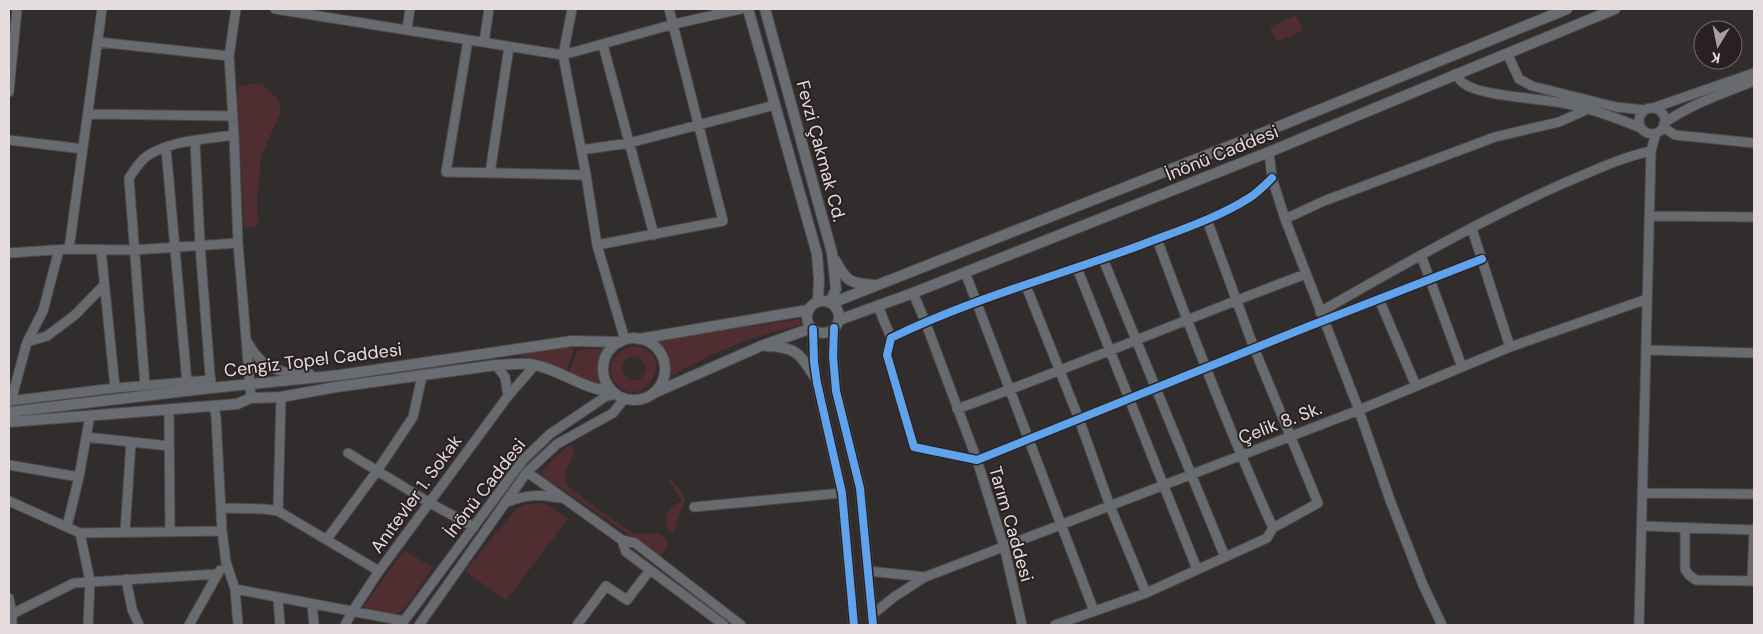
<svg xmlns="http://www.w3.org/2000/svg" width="1763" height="634" font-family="'DM Sans',sans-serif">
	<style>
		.green { fill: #502d31; fill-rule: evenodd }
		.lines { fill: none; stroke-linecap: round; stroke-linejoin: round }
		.minor-casing { stroke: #4e4a4a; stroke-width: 11 }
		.major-casing { stroke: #4e4a4a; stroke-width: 12 }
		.minor { stroke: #676b70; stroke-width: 9 }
		.major { stroke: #696c71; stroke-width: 10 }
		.cycleway-casing { stroke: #2b2021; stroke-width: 11 }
		.cycleway { stroke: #60a3ed; stroke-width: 8 }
		.labels { text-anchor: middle; stroke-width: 4; stroke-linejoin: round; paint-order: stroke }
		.street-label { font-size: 18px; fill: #e4dcdd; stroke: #2b2021 }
	</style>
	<rect width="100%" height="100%" fill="#322d2d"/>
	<!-- green -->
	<path class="green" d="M1296 15 1303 30 1277 42 1270 27Z
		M253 84H261L278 99 281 111 261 157 257 200 258 222 256 226 250 228 244 226 237 87Z
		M800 319 801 325 747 340 713 354 666 379C666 364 664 354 656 341Z
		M565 346 574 349 566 372 539 359 521 356V353Z
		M634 346C683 354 639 416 615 382 603 365 617 348 634 346ZM633 356C642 357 649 365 644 374 634 394 607 363 633 356Z
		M605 348 601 362 598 384 596 386 569 372 578 350Z
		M571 445 574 454 566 471 565 481 569 487C588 501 612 521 632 532 644 539 654 526 668 541L667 548 660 556 540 474 555 457Z
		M671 479 685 498 674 532 668 530C661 516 670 506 682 501L669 481Z
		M541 503 548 505 568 519 506 600 465 571 517 508 526 504Z
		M404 550 433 568 406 606 397 614 363 607Z"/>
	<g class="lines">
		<!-- minor casing -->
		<g class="minor-casing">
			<path id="minor" d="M236 9 229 56 234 135 238 243 251 398
				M275 9 563 55 674 24 741 9
				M572 9 563 55 586 175 597 245 625 340
				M407 29 410 9
				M468 40 446 172 586 175
				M98 42 229 56
				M484 42 489 9
				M603 45 654 235
				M1507 53 1519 79 1532 86 1616 107 1645 110
				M1455 74C1458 77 1460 81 1463 83 1481 97 1543 98 1568 104 1593 109 1617 118 1641 128
				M9 92 17 9
				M1653 108 1754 73
				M1639 121a13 13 0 1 1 26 0a13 13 0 1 1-26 0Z
				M88 114 233 116
				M1664 123C1693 103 1722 94 1754 81
				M1663 127 1675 135 1754 143
				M9 140 83 149
				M195 141 200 245 211 388
				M166 148 187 383
				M581 150 629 143 775 105
				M1269 152 1272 178 1285 219 1357 405 1390 500 1423 585 1442 625
				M490 173 509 47
				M1272 178C1265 185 1257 193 1249 198 1216 219 1177 231 1141 245 1057 276 971 299 891 338L887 355 914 447 977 460 1307 327 1482 259
				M1649 216 1754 217
				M1285 219 1324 201 1495 137 1559 122 1588 109
				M1472 229 1510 347
				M1157 239C1193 337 1230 433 1273 528
				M597 245 723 221 669 9
				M69 249 102 9
				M101 250 115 388
				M9 253 69 249 134 250 238 243
				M1421 255 1462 367
				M1103 259 1225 557
				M1077 268 1197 569
				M965 272 1094 611
				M1026 286 1079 419 1110 506 1146 593
				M913 293 925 321 977 460 1005 550 1022 625
				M1379 299 1416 386
				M878 306 891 338
				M1320 312C1399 267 1479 221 1562 184 1591 172 1619 158 1651 151
				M27 342 47 336 75 315 104 285
				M248 343C263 370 281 374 310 374
				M1646 350 1754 353
				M496 365 505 377 508 396
				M145 386 129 178C135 169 141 159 150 154 175 140 207 139 234 135
				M9 401 115 388 211 380
				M11 401 27 342 43 311 59 250
				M214 406 216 417 222 531 226 562 235 589 238 625
				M957 409C1075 367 1189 317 1306 274
				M169 410 170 531
				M86 437 169 446
				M348 453 430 503 474 527
				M9 465 79 477
				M527 472 622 540 635 543 741 625
				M1642 493 1754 494
				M9 501 80 533 222 531
				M505 503C528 494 537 494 561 498
				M694 507 842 493
				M221 508 265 509 278 511 379 571
				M278 511 281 397
				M67 526 79 477 90 415
				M1642 526 1754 530
				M1685 528V569L1689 575 1696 580 1754 581
				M125 532 131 442
				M80 533 90 581 88 625
				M327 539 377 471 413 417 422 376
				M622 540 626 552 724 625
				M868 571 925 577
				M126 579 132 609 139 625
				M1752 581 1754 529
				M235 589 404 621
				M278 597 280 625
				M9 598 12 614V625
				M312 605 314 625
				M12 614 74 583 218 574
				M873 614 894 597 925 577 1359 410 1510 347 1647 299
				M189 625 220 570
				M345 625 352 612 379 571 508 396 535 365
				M401 625 523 460 550 434 605 397 615 394
				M419 625 527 472 557 444 613 413 624 399
				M577 625 606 586 627 600 650 570
				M1055 625 1146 593 1267 538 1273 528 1318 503 1254 348 1207 220
				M1639 625 1651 151 1656 133"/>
		</g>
		<!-- major casing -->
		<g class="major-casing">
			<path id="major" d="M748 9 817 254 819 279 818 301
				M765 9 832 253 836 289 830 302
				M835 260C847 282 849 283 874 285
				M807 317a16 16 0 1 1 32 0a16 16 0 1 1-32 0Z
				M832 303 1260 134 1567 9
				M839 320 913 293 1269 152 1615 9
				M834 328 833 356 836 391 860 488 873 625
				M813 329 814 362 817 383 842 493 854 625
				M603 369a31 31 0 1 1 62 0a31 31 0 1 1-62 0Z
				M639 339 808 310
				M767 346C795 347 800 353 814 376
				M654 393 761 346 812 328
				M9 412 211 388 340 375 572 341 620 342
				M9 422 237 404 251 398 281 397 336 387 496 365C508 365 523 362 535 365 561 370 584 390 611 391"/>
		</g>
		<!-- minor -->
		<use href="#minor" class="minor"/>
		<!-- major -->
		<use href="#major" class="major"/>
		<!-- cycleway casing -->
		<g class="cycleway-casing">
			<path id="cycleway" d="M1272 178C1265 185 1257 193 1249 198 1216 219 1177 231 1141 245 1057 276 971 299 891 338L887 355 914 447 977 460 1307 327 1482 259
				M834 328 833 356 836 391 860 488 873 625
				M813 329 814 362 817 383 842 493 854 625"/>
		</g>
		<!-- cycleway -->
		<use href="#cycleway" class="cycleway"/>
	</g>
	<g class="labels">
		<!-- street labels -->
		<g class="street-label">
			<text transform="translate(821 151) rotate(75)" y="6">Fevzi Çakmak Cd.</text>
			<text transform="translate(1222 153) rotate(-22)" y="6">İnönü Caddesi</text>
			<text transform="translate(313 360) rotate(-7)" y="6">Cengiz Topel Caddesi</text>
			<text transform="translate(1280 423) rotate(-21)" y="6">Çelik 8. Sk.</text>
			<text transform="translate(485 488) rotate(-52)" y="6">İnönü Caddesi</text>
			<text transform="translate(416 494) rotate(-54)" y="6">Anıtevler 1. Sokak</text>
			<text transform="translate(1011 524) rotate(74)" y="6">Tarım Caddesi</text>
		</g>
	</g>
	<!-- border -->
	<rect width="1763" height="634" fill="none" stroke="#e4dcdd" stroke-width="20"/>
	<!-- north arrow -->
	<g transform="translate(1718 45) rotate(190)"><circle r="24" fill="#2b2021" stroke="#756b6c"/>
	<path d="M0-4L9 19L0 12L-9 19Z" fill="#a69f9f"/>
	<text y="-8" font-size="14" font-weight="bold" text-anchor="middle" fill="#e4dcdd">K</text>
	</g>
</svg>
